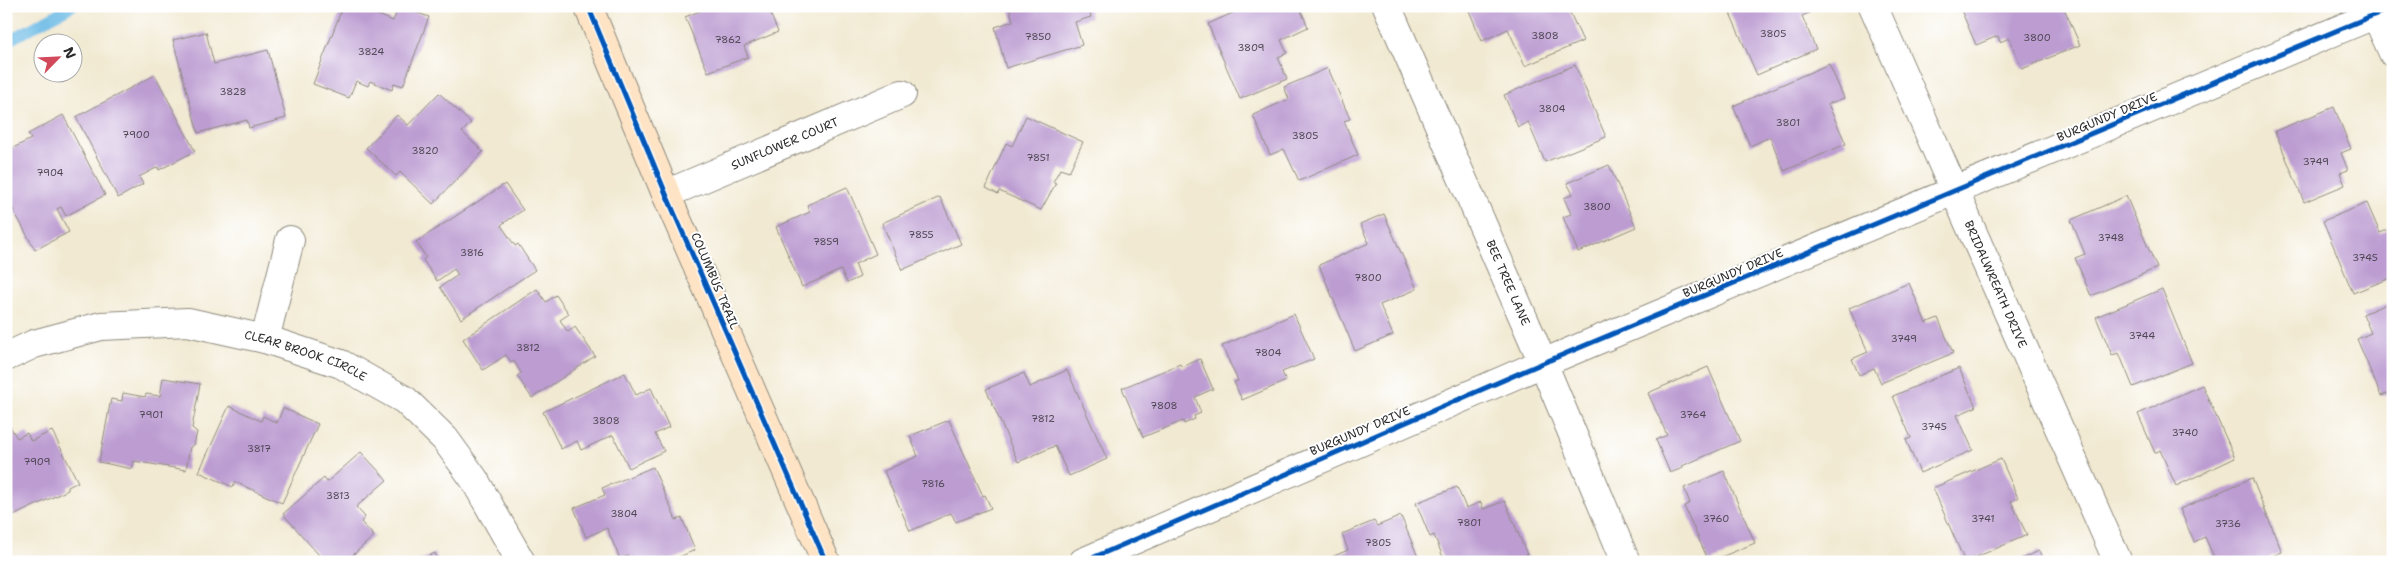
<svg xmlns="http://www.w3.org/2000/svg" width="2399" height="568" font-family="'Shantell Sans',sans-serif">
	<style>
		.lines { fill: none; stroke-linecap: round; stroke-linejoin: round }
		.stream { stroke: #6bbae5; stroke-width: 11 }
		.building { fill: #bc9cd1 }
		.street-casing { stroke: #8e8a7e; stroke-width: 30 }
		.secondary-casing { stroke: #8e8a7e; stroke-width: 30 }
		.street { stroke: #fff; stroke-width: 28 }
		.secondary { stroke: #fee4c5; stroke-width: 28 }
		.cycleway-casing { stroke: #fff; stroke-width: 8 }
		.cycleway { stroke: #0057b8; stroke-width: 5 }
		.labels { text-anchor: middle; stroke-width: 4; stroke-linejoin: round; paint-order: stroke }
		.number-label { font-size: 10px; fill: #4f4754 }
		.street-label { font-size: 12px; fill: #2b2b2b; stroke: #fff }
	</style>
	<rect width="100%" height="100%" fill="#fff"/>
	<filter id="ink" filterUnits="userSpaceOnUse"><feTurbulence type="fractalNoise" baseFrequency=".02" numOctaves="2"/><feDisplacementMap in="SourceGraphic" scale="10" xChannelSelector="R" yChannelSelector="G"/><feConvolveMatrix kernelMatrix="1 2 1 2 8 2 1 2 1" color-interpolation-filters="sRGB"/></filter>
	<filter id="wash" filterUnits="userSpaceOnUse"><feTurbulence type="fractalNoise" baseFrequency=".0096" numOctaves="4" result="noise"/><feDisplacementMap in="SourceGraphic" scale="20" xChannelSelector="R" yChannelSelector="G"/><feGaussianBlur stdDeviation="1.12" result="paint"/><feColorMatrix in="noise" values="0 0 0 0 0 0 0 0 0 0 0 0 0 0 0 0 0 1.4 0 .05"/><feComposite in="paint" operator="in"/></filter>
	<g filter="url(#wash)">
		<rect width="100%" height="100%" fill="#f1e9d1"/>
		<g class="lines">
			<!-- stream -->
			<path class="stream" d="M6 42 72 6"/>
		</g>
		<g id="blocks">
			<!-- building -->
			<path class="building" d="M343 6H356L393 21 399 6 429 17 403 86 394 83 392 90 370 81 368 86 356 81 349 98 313 84Z
				M712 6H767L778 32 744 46 748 57 708 72 685 17Z
				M1009 6H1088L1091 17 1075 22 1082 45 1006 68 995 27 1013 21Z
				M1248 6H1299L1308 27 1281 40 1287 53 1278 57 1287 79 1240 99 1208 24Z
				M1467 6H1567L1583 41 1525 66 1508 29 1482 41Z
				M1727 6H1806L1809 13 1802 16 1816 49 1757 75Z
				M1969 6H2063L2080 45 2022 69 2009 38 2000 42 1998 36 1976 45 1961 10Z
				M206 32 214 64 268 50 286 118 249 128 247 120 198 133 173 40Z
				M1829 64 1844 98 1828 104 1846 144 1784 171 1770 137 1750 146 1733 106Z
				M1575 65 1606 137 1545 162 1528 122 1518 127 1504 95Z
				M1328 68 1350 119 1344 121 1358 155 1299 181 1284 149 1270 155 1253 115 1289 99 1284 87Z
				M155 75 195 151 159 170 158 167 139 177 143 184 118 198 76 117Z
				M439 93 471 123 462 132 483 152 433 204 400 172 396 176 366 148 397 115 408 125Z
				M2334 107 2351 149 2341 153 2348 170 2340 173 2345 185 2304 202 2275 131Z
				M63 115 105 195 66 216 61 207 57 209 69 232 35 250 6 196V140L11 149 31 139 28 134Z
				M1026 116 1083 142 1069 172 1060 169 1053 182 1056 183 1041 210 999 191 998 194 986 188 1006 143 1012 146Z
				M1609 165 1636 227 1578 252 1563 217 1571 214 1564 198 1573 194 1567 183Z
				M505 184 523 210 501 225 515 246 518 244 535 270 461 319 440 287 458 275 454 269 437 281 423 260 426 257 416 242Z
				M847 187 876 254 855 264 860 277 847 283 841 270 802 287 776 227 810 212 807 205Z
				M2126 196 2157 268 2091 296 2075 258 2085 254 2071 220Z
				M940 197 961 244 902 270 882 223Z
				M2367 203 2380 233 2390 229 2393 236V277L2353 293 2323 221Z
				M1384 214 1417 289 1380 305 1393 335 1355 351 1319 265 1369 243 1360 224Z
				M1909 283 1926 323 1938 318 1953 353 1881 383 1874 368 1859 375 1852 359 1868 352 1849 308Z
				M537 289 546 302 556 295 569 314 560 320 568 332 575 327 595 356 532 398 517 376 521 373 514 361 512 363 506 355 483 370 463 339Z
				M2162 289 2192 363 2133 387 2119 353 2112 355 2096 317Z
				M2393 301V392L2381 396 2357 339 2371 333 2363 314Z
				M1294 314 1314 359 1282 372 1286 381 1242 400 1234 382 1238 381 1222 346Z
				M1200 359 1213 389 1195 397 1201 413 1194 416 1195 419 1184 424 1183 421 1143 437 1122 388 1180 364 1182 367Z
				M1708 367 1740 441 1682 466 1683 468 1670 473 1656 440 1667 435 1648 393Z
				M1959 368 1976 407 1957 415 1973 450 1920 473 1906 440 1911 438 1893 396Z
				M1067 370 1107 459 1069 476 1055 446 1018 462 986 389 1024 373 1030 387Z
				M625 373 636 395 651 388 669 427 655 434 664 451 629 468 613 435 581 450 577 441 561 449 543 412Z
				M163 378 200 384 192 428 197 432 194 445 190 447 186 470 134 461 132 469 99 462 111 399 122 401 123 393 145 397 146 394 160 396Z
				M2202 385 2235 458 2176 486 2160 450 2155 453 2138 414Z
				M229 406 261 421 263 416 277 423 283 408 318 424 282 503 235 482 233 487 199 472Z
				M949 420 983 496 985 495 991 508 956 522 951 513 910 531 884 471 918 456 910 436Z
				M8 423 17 438 27 433 31 441 52 431 78 482 68 487V490L15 515 6 503V424Z
				M361 452 387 480 356 507 365 517 361 522 374 536 345 562H325L283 514 324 478 327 482Z
				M2001 459 2018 498 2011 501 2027 535 1965 562 1933 488Z
				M653 467 676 520 682 518 695 550 668 562H630L628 556 620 559 607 528 586 537 574 508 605 495 602 488Z
				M1724 471 1755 543 1709 562 1684 506 1690 503 1684 488Z
				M2252 478 2282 552 2259 562H2216L2205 537 2194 542 2180 509Z
				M1457 487 1466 508 1481 502 1483 509 1505 501 1530 562H1445L1434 535 1430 537 1416 503Z
				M1401 516 1420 562H1320L1348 550 1342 534 1374 521 1377 526Z
				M2039 551 2044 562H2014Z
				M435 553 439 562H417Z"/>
		</g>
	</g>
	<g filter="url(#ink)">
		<use href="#blocks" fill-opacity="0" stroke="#8e8a7e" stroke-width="1"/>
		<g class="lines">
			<!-- street casing -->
			<g class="street-casing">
				<g id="street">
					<path id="s1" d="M1387 6 1543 363 1626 562"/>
					<path id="s2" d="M1873 6 2118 562"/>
					<path d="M2372 6 2393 53"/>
					<path id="s3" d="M666 194 902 94"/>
					<path d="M265 339 290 240"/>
					<path id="s4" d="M6 357 34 344 101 326 188 322 265 339 341 364 405 400 445 439 474 479 521 562"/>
					<path d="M1083 562 1543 363 2393 7"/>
				</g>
			</g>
			<!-- secondary casing -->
			<g class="secondary-casing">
				<path id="secondary" d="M588 6 666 194 826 562"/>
			</g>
			<!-- street -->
			<use href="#street" class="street"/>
			<!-- secondary -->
			<use href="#secondary" class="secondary"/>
			<!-- cycleway casing -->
			<g class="cycleway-casing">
				<path id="cycleway" d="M588 6 666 194 826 562
					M1083 562 1543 363 2393 7"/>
			</g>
			<!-- cycleway -->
			<use href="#cycleway" class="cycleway"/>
		</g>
	</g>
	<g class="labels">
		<!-- number labels -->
		<g class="number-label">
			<text x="1773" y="37">3805</text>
			<text x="1545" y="39">3808</text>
			<text x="1038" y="40">7850</text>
			<text x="2037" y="41">3800</text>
			<text x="728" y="43">7862</text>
			<text x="1251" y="51">3809</text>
			<text x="371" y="55">3824</text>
			<text x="233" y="95">3828</text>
			<text x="1552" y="112">3804</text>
			<text x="1788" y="126">3801</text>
			<text x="136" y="138">7900</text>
			<text x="1305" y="139">3805</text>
			<text x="425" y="154">3820</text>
			<text x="1038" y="161">7851</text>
			<text x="2316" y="165">3749</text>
			<text x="50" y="176">7904</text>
			<text x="1597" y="210">3800</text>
			<text x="921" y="238">7855</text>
			<text x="2111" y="241">3748</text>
			<text x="826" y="245">7859</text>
			<text x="472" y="256">3816</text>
			<text x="2365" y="261">3745</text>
			<text x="1368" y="281">7800</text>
			<text x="2142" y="339">3744</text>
			<text x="1904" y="342">3749</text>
			<text x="528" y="351">3812</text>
			<text x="1268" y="356">7804</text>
			<text x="1164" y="409">7808</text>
			<text x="151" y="418">7901</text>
			<text x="1693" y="418">3764</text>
			<text x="1043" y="422">7812</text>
			<text x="606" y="424">3808</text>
			<text x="1934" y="430">3745</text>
			<text x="2185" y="436">3740</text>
			<text x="259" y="452">3817</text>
			<text x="37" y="465">7909</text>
			<text x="933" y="487">7816</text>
			<text x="338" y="499">3813</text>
			<text x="624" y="517">3804</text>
			<text x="1716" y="522">3760</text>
			<text x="1983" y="522">3741</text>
			<text x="1469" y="526">7801</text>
			<text x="2228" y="527">3736</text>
			<text x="1378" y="546">7805</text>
		</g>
		<!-- street labels -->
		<g class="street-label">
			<text transform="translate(2107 117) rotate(-23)" y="4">BURGUNDY DRIVE</text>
			<text dy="4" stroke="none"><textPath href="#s3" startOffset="129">SUNFLOWER COURT</textPath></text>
			<text transform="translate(1733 273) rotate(-23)" y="4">BURGUNDY DRIVE</text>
			<text transform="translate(715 281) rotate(67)" y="4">COLUMBUS TRAIL</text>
			<text dy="4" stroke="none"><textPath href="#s1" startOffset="302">BEE TREE LANE</textPath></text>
			<text dy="4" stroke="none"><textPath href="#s2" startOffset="304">BRIDALWREATH DRIVE</textPath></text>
			<text dy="4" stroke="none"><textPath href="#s4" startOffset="310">CLEAR BROOK CIRCLE</textPath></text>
			<text transform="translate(1360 431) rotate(-23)" y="4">BURGUNDY DRIVE</text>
		</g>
	</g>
	<!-- margin -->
	<rect width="2399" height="568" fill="none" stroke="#fff" stroke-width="25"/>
	<!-- north arrow -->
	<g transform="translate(58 58) rotate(66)"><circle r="24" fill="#ffffff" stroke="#aaaaaa"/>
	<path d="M0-4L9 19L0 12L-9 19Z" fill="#d1495b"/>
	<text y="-8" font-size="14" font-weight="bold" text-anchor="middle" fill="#2b2b2b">N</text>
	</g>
</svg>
